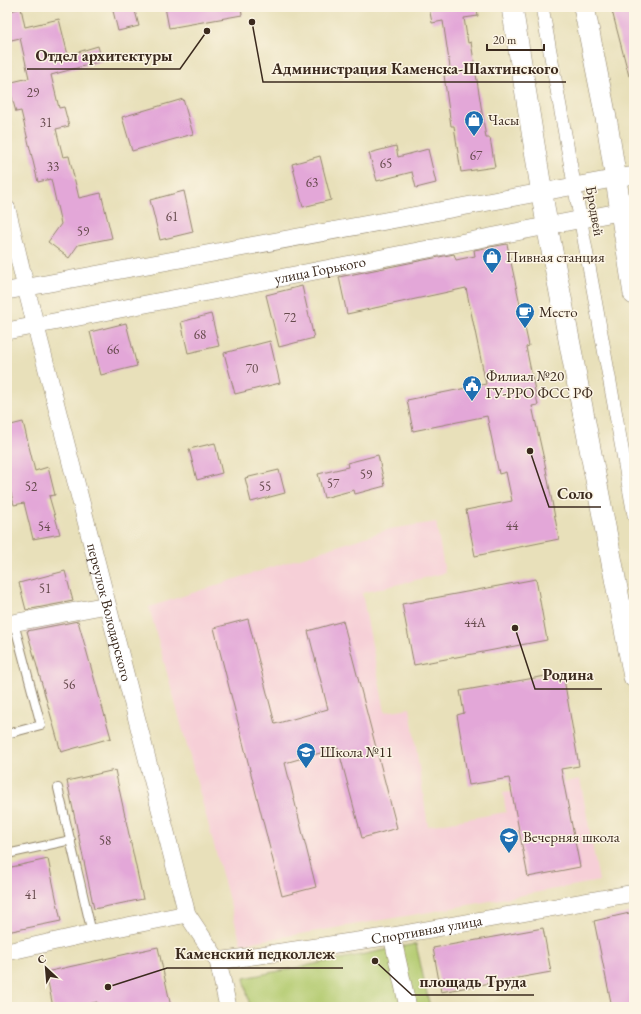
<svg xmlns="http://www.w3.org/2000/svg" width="641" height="1014" font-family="'EB Garamond',serif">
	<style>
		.built { fill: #f6cfd7 }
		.green { fill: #b3cb70; stroke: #777a47 }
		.building { fill: #e3a7d8 }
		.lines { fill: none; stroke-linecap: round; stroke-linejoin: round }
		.service-casing { stroke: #92856c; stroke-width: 10 }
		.pedestrian-casing { stroke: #92856c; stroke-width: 14 }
		.minor-casing { stroke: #92856c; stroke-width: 18 }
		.tertiary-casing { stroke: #92856c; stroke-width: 22 }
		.service { stroke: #fff; stroke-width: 8 }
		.pedestrian { stroke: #fff; stroke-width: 13 }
		.minor { stroke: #fff; stroke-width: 17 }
		.tertiary { stroke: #fff; stroke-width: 21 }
		.labels { text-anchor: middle; stroke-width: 3; stroke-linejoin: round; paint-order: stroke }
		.number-label { font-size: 13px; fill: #65494c }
		.poi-label { font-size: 15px; fill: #3b2a1e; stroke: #fcf5e5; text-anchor: start }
		.street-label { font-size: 15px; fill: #3b2a1e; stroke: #fcf5e5 }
		.leader { fill: none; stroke: #3b2a1e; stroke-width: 1.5 }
		.callout-dot { fill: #3b2a1e; stroke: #fcf5e5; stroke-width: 1.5 }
		.callout-label { font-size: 16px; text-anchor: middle; font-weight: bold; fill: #3b2a1e; stroke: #fcf5e5; stroke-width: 3; stroke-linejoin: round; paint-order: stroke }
	</style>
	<rect width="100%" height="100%" fill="#fcf5e5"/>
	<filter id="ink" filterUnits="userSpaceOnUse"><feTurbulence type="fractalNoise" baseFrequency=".025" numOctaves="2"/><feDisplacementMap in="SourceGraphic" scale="8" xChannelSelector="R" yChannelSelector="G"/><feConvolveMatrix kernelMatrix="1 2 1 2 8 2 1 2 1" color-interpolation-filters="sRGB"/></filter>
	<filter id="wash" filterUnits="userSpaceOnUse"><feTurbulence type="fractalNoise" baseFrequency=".012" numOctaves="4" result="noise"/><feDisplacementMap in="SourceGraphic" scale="16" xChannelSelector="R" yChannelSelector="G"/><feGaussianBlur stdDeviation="0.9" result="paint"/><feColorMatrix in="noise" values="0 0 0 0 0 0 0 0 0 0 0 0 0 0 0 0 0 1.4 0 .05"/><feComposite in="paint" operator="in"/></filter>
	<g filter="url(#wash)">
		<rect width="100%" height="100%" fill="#e8e0ba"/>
		<!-- built -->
		<path class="built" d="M436 522 445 573 362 593 385 712 410 708 428 826 506 812 503 793 580 779 599 881 435 911 241 944 149 607 390 529Z"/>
		<!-- green -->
		<path class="green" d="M416 944 430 1007H250L244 978Z"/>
		<g id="blocks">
			<!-- building -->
			<path class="building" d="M112 7H134L139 26 118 31Z
				M165 7H241L242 15 169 28Z
				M429 7H477L478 16 464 18 468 43 471 42 486 138H490L495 167 461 172 454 126H451L444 75 451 74 443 21 432 23Z
				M611 7H634V75L629 76Z
				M21 8 25 27 59 19 68 55 98 46 102 61 51 75 59 108 64 107 69 126 56 129 63 157 69 156 79 198 101 193 112 238 78 245 69 258 48 242 61 224 51 179 38 182 21 111 16 112 8 83 29 78 20 38 7 41V12Z
				M183 99 193 134 132 151 122 117Z
				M396 146 398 157 428 149 436 183 416 188 412 172 377 181 369 153Z
				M320 156 331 200 303 207 292 164Z
				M184 191 193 232 160 240 150 200Z
				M507 244 529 346 526 347 538 405 532 406 545 464 559 539 475 556 466 510 512 501 506 472 499 474 487 416 413 431 407 400 486 384 466 288 347 314 339 277 454 254 456 260 475 256 474 250Z
				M302 286 314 338 279 347 266 295Z
				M211 314 219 346 188 353 181 322Z
				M126 323 137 366 101 375 90 332Z
				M270 341 280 383 235 394 224 353Z
				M23 422 35 471 48 467 55 495 49 496 60 534 33 539 24 503 14 505 7 478V426Z
				M215 443 222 473 197 480 189 449Z
				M378 455 385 486 355 494 354 490 324 498 318 474 348 467 347 463Z
				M279 470 285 493 251 502 245 478Z
				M65 571 73 601 26 610 19 583Z
				M536 579 547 640 414 665 402 604Z
				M248 619 275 724 328 709 308 631 343 621 397 828 362 838 338 748 285 763 316 887 282 896 214 628Z
				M78 621 111 738 61 752 27 631Z
				M563 673 579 766 561 769 580 867 528 877 509 778 469 785 457 715 464 713 460 691Z
				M115 770 143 899 94 909 67 781Z
				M48 859 61 921 7 932V868Z
				M634 912V1007H612L594 921Z
				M543 928 551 972 441 992 433 948Z
				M158 947 171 1007H98L97 1002 75 1007H53L46 972Z"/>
		</g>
	</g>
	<g filter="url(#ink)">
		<use href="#blocks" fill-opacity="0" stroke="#92856c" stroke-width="1"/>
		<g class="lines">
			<!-- service casing -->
			<g class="service-casing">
				<path id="service" d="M7 734 41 725 14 623
					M58 788 92 933
					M7 854 71 840"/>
			</g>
			<!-- pedestrian casing -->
			<g class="pedestrian-casing">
				<path id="pedestrian" d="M542 7 634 515"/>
			</g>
			<!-- minor casing -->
			<g class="minor-casing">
				<g id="minor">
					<path id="s1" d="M7 209 26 288 187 914 218 961 228 1007"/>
					<path d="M7 291 634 175"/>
					<path id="s2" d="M7 331 634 209"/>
					<path d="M7 624 107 605"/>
					<path d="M392 936 408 1007"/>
					<path d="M7 952 92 933 187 914"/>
					<path id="s3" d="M218 961 392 936 634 893"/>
				</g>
			</g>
			<!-- tertiary casing -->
			<g class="tertiary-casing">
				<path id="tertiary" d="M512 7 547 225 634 677
					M584 7 607 123 634 294"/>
			</g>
			<!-- service -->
			<use href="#service" class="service"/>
			<!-- pedestrian -->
			<use href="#pedestrian" class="pedestrian"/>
			<!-- minor -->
			<use href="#minor" class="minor"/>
			<!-- tertiary -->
			<use href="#tertiary" class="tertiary"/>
		</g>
	</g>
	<!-- icons -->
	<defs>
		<g id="shop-pin" transform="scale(1)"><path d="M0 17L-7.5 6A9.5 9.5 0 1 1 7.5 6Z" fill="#1f6fb2" stroke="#fcf5e5"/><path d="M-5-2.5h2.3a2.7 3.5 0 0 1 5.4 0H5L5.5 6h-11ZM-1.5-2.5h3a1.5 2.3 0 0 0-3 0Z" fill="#fff"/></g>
		<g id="cafe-pin" transform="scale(1)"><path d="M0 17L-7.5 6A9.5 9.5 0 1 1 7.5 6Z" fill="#1f6fb2" stroke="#fcf5e5"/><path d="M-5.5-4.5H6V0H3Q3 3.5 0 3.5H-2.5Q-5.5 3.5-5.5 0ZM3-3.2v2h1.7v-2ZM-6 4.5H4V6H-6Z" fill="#fff"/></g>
		<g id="civic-pin" transform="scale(1)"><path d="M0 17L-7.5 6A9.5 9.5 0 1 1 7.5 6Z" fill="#1f6fb2" stroke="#fcf5e5"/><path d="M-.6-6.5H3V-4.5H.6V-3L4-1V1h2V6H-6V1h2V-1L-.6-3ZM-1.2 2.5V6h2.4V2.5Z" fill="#fff"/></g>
		<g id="school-pin" transform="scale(1)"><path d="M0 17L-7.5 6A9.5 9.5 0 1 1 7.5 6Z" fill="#1f6fb2" stroke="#fcf5e5"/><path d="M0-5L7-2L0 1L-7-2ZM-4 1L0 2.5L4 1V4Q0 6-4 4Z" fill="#fff"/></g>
	</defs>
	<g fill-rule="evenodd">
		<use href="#shop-pin" x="474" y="120"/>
		<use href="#shop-pin" x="492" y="257"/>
		<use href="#cafe-pin" x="525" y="312"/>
		<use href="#civic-pin" x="472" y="385"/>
		<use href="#school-pin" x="306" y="752"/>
		<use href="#school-pin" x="509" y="837"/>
	</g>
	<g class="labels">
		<!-- number labels -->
		<g class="number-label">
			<text x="33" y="97">29</text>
			<text x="46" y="127">31</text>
			<text x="476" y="160">67</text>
			<text x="386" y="168">65</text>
			<text x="53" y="171">33</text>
			<text x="312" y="187">63</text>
			<text x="172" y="221">61</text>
			<text x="83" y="236">59</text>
			<text x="290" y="322">72</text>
			<text x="200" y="339">68</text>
			<text x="113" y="354">66</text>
			<text x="252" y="373">70</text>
			<text x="366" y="479">59</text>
			<text x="333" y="488">57</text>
			<text x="31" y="491">52</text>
			<text x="265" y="491">55</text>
			<text x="512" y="530">44</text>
			<text x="44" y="531">54</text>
			<text x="45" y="593">51</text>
			<text x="475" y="627">44А</text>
			<text x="69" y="689">56</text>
			<text x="105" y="845">58</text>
			<text x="31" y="899">41</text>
		</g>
		<!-- poi labels -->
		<g class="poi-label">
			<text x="488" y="125">Часы</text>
			<text x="506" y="262">Пивная станция</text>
			<text x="539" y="317">Место</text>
			<text x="486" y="381">Филиал №20<tspan x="486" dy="17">ГУ-РРО ФСС РФ</tspan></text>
			<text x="320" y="757">Школа №11</text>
			<text x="523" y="842">Вечерняя школа</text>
		</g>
		<!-- street labels -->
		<g class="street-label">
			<text transform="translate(595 211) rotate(80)" y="5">Бродвей</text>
			<text dy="5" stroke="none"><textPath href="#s2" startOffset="319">улица Горького</textPath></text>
			<text dy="5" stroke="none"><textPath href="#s1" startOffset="416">переулок Володарского</textPath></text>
			<text dy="5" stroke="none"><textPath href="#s3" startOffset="211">Спортивная улица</textPath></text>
		</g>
	</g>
	<!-- callouts -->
	<path class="leader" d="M207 31L180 69H27M252 22L263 82H566M530 451L549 507H601M515 628L535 689H602M108 987L167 968H343M375 961L412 995H534"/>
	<g class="callout-dot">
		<circle cx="207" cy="31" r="4"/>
		<circle cx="252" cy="22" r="4"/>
		<circle cx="530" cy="451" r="4"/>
		<circle cx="515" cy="628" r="4"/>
		<circle cx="108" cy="987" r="4"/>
		<circle cx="375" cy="961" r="4"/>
	</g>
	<g class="callout-label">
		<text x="104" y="61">Отдел архитектуры</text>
		<text x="415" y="74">Администрация Каменска-Шахтинского</text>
		<text x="575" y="499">Соло</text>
		<text x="568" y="680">Родина</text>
		<text x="255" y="959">Каменский педколлеж</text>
		<text x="473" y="987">площадь Труда</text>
	</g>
	<!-- margin -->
	<rect width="641" height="1014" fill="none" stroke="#fcf5e5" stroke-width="24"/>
	<!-- north arrow -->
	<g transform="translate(46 968) rotate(334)" stroke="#fcf5e5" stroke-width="3" paint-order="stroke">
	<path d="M0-3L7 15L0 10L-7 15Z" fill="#3b2a1e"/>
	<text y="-6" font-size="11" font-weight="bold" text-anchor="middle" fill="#3b2a1e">С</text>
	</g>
	<!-- scale -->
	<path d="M487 44v6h57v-6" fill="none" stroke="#3b2a1e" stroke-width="2"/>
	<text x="493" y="44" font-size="12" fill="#3b2a1e" stroke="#fcf5e5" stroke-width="3" paint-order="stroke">20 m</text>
</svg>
